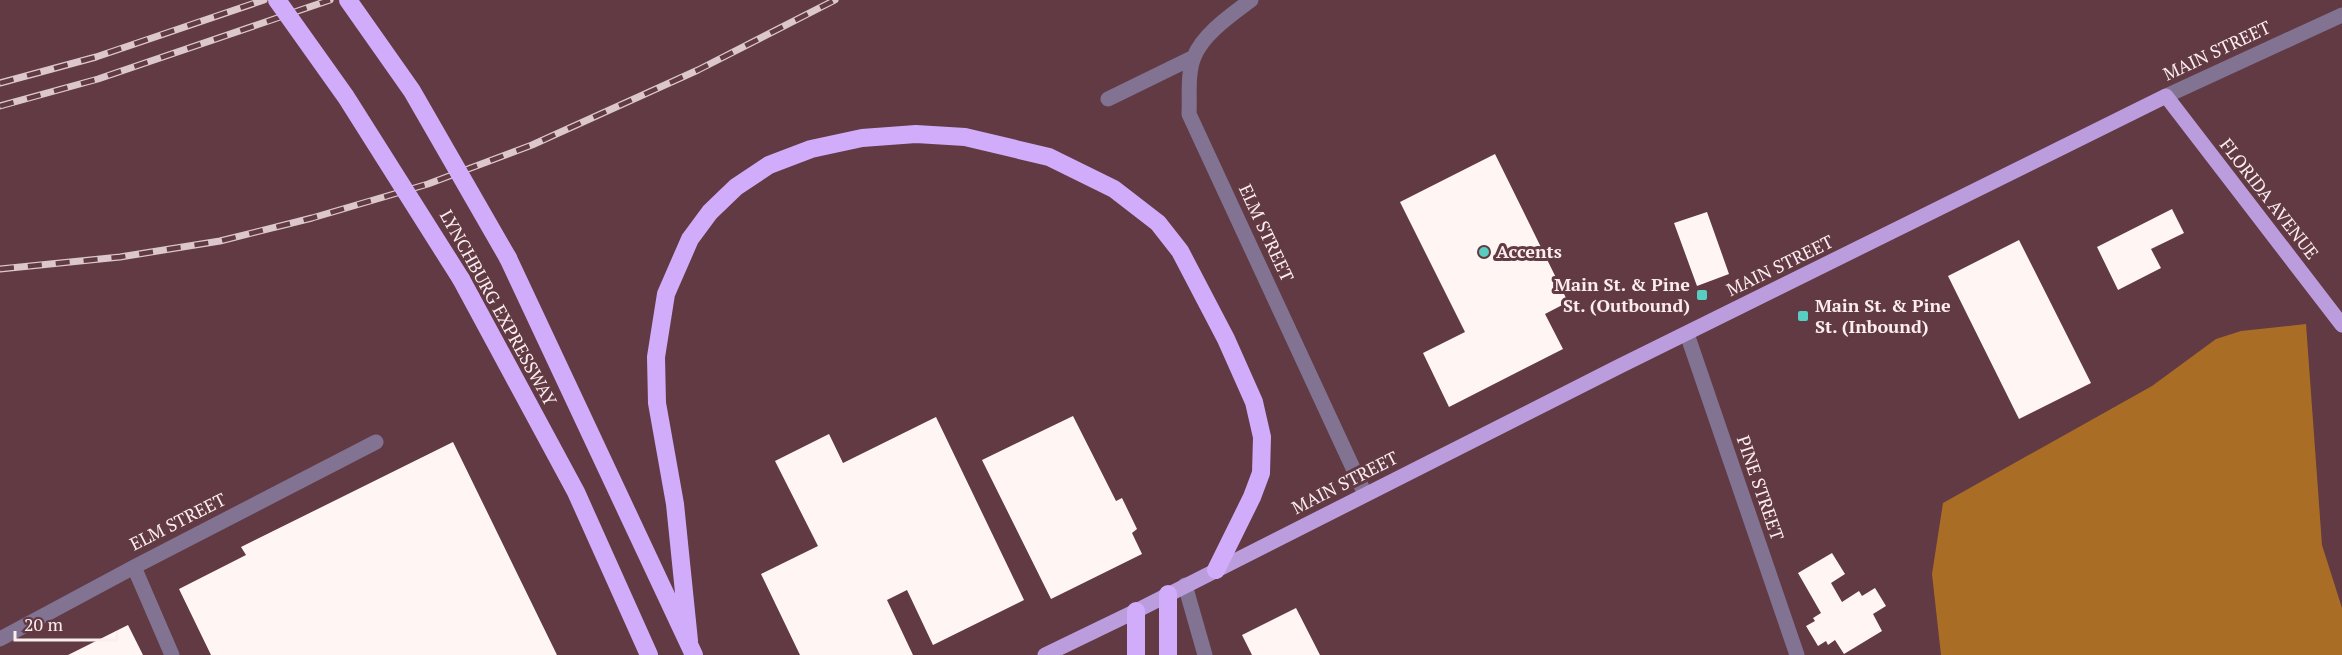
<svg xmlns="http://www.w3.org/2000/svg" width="2342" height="655" font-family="'PT Serif',serif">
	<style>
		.forest { fill: #aa6d26 }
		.building { fill: #fff5f3 }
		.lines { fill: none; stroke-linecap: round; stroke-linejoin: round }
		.minor { stroke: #827393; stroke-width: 15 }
		.major { stroke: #bb9ddd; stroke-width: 15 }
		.highway { stroke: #d1acfa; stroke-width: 18 }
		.rail-casing { stroke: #dbc7cc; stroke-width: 7 }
		.rail { stroke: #613a43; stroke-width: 4.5; stroke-dasharray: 14; stroke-linecap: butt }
		.highway-bridge { stroke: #d1acfa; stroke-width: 18 }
		.poi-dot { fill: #57cec1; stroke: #613a43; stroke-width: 2 }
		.labels { text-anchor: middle; stroke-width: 6; stroke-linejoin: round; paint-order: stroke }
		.street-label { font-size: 18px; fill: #fcedf0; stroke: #613a43 }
		.poi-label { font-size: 18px; font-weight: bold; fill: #fcedf0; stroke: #613a43; text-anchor: start }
	</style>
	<rect width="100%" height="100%" fill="#613a43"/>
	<!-- forest -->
	<path class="forest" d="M2306 324 2322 545 2342 608V655H1941L1932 574 1943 503 2152 386 2216 339 2241 331Z"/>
	<!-- building -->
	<path class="building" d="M1495 154 1568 302 1545 314 1563 349 1449 407 1423 353 1465 332 1400 202Z
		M2172 209 2184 233 2151 249 2161 268 2118 290 2097 247Z
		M1707 212 1729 274 1697 286 1674 223Z
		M2019 240 2091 383 2019 419 1948 276Z
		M1073 416 1116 501 1122 498 1137 529 1132 533 1142 554 1051 599 982 460Z
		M936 417 1024 600 933 645 907 590 887 600 913 655H800L761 574 818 546 775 461 829 434 843 463Z
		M453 442 557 655H211L179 589 246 555 241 547Z
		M1832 553 1845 574 1831 583 1842 602 1859 591 1862 596 1875 588 1886 606 1873 614 1882 631 1844 654 1835 640 1828 645 1826 641 1818 646 1806 626 1815 621 1813 618 1821 613 1798 573Z
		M1296 608 1320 655H1252L1242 635Z
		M128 625 143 655H68Z"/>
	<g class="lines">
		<!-- minor -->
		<path class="minor" d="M1251 0C1231 15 1203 34 1194 57 1187 74 1190 97 1189 114L1365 494
			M2166 96 2342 15
			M1108 99 1194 57
			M1687 334 1797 655
			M134 567 172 655
			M1185 585 1205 655
			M0 639 134 567 376 442"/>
		<!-- major -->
		<path class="major" d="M1045 655 1136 611 1618 367 2166 96 2342 325"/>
		<!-- highway -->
		<path class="highway" d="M508 258 694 655
			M461 279 576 492 649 655
			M689 641 675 504 657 403 656 357 666 294 690 239 710 212 736 187 769 165 811 149 862 138 916 134 965 137 1049 157 1114 189 1158 223 1180 251 1226 339 1254 402 1262 437 1261 473 1252 497 1216 570
			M1136 655V611
			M1168 655V594"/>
		<!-- rail casing -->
		<g class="rail-casing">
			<path id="rail" d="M0 83 96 57 264 0
				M0 106 98 79 330 0
				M0 269 120 257 220 241 312 218 428 184 532 145 698 70 835 0"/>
		</g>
		<!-- rail -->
		<use href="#rail" class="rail"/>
		<!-- highway-bridge -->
		<path class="highway-bridge" d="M277 0 346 97 461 279
			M348 0 412 91 508 258"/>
	</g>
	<!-- markers -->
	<g class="poi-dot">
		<circle cx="1484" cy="252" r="6"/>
		<rect x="1696" y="289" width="12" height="12" rx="3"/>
		<rect x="1797" y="310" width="12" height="12" rx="3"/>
	</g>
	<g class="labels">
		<!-- street labels -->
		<g class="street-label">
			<text transform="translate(2217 51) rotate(-25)" y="6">MAIN STREET</text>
			<text transform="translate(2269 199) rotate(52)" y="6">FLORIDA AVENUE</text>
			<text transform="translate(1266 233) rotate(65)" y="6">ELM STREET</text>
			<text transform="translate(1780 266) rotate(-26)" y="6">MAIN STREET</text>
			<text transform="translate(498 308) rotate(61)" y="6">LYNCHBURG EXPRESSWAY</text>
			<text transform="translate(1345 483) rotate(-27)" y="6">MAIN STREET</text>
			<text transform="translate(1760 488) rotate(71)" y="6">PINE STREET</text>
			<text transform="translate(178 522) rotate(-27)" y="6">ELM STREET</text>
		</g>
		<!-- poi labels -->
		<g class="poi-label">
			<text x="1496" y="258">Accents</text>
			<text x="1690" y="291" text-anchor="end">Main St. &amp; Pine<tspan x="1690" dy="21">St. (Outbound)</tspan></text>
			<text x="1815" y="312">Main St. &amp; Pine<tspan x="1815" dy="21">St. (Inbound)</tspan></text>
		</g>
	</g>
	<!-- scale -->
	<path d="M15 631v9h102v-9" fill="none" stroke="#fcedf0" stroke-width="3"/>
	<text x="24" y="631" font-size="18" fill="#fcedf0" stroke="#613a43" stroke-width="4.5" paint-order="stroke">20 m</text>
</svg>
